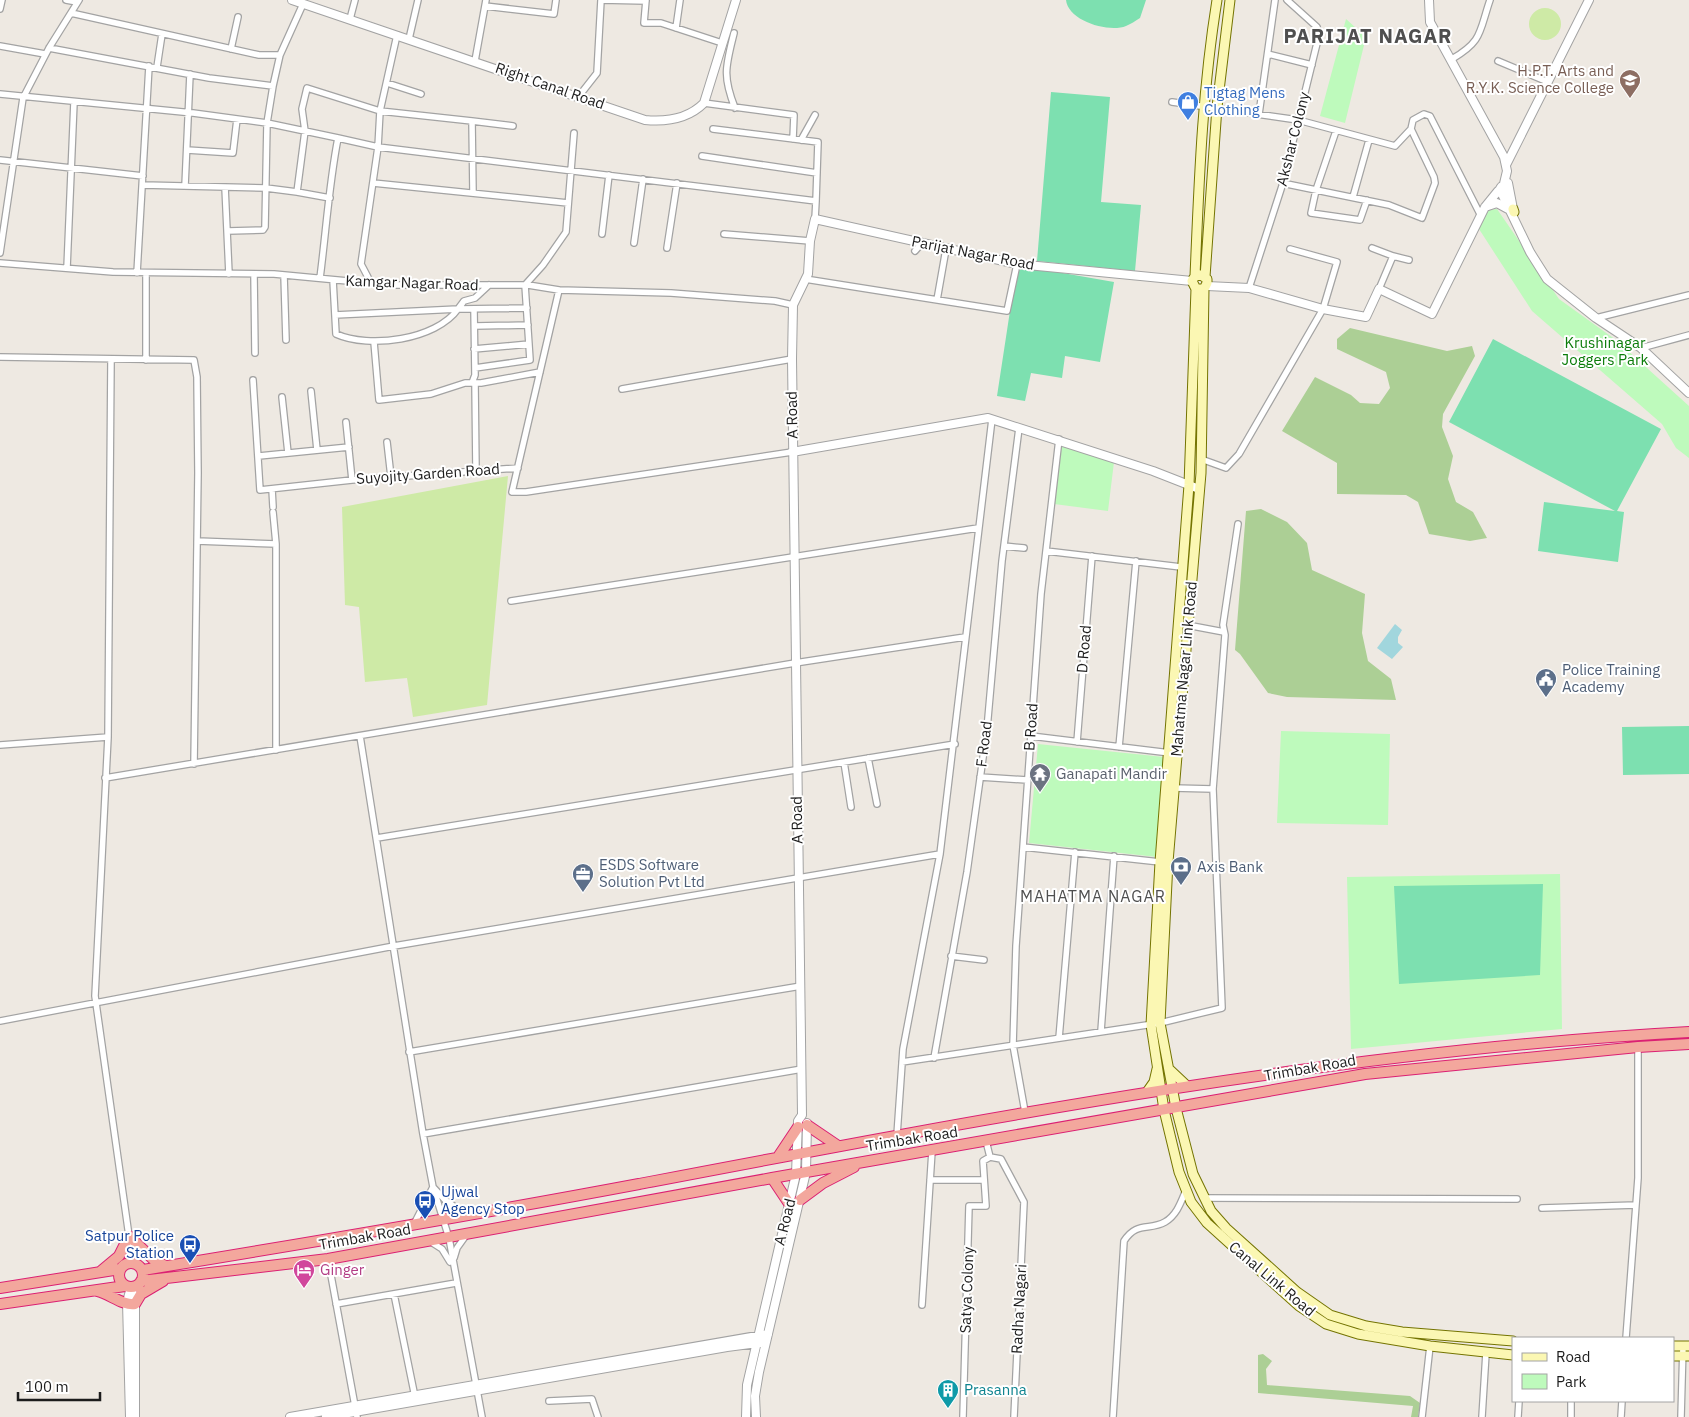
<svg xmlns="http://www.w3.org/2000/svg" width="1689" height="1417" font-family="'IBM Plex Sans',sans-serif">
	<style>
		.grass { fill: #ceeaa6 }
		.forest { fill: #accf95 }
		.park { fill: #befabc }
		.pitch { fill: #7de0b0 }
		.water { fill: #a1d6dd }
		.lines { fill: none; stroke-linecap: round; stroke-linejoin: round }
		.minor-casing { stroke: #a3a3a3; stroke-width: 8 }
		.tertiary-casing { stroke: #a3a3a3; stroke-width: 10 }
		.secondary-casing { stroke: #747402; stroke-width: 11 }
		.trunk-casing { stroke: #db2073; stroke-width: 12 }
		.minor { stroke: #fff; stroke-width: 5.5 }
		.tertiary { stroke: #fff; stroke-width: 8 }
		.secondary { stroke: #fbf7b3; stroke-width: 9 }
		.trunk { stroke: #f3a79d; stroke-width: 10 }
		.labels { text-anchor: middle; stroke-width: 4; stroke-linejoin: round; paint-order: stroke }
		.education-label { font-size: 15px; fill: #785e54; stroke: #fff; text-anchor: end }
		.street-label { font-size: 15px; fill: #1c1c1c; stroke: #fff }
		.shop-label { font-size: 15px; fill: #366cbe; stroke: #fff; text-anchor: start }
		.park-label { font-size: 15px; fill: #0b7c09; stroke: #fff }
		.service-label { font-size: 15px; fill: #4e5e75; stroke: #fff; text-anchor: start }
		.worship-label { font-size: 15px; fill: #5b616d; stroke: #fff; text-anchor: start }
		.transit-label { font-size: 15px; fill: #164399; stroke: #fff; text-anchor: start }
		.hotel-label { font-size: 15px; fill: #b23c85; stroke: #fff; text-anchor: start }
		.culture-label { font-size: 15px; fill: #0d838f; stroke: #fff; text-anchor: start }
		.neighbourhood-label { font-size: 16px; letter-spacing: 1px; fill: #4f4f4f; stroke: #fff }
		.district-label { font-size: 20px; font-weight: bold; letter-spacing: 1px; fill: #4f4f4f; stroke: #fff }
	</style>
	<rect width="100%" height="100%" fill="#eee9e2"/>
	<!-- grass -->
	<path class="grass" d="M1529 24a16 16 0 1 1 32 0a16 16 0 1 1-32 0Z
		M508 476 487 705 413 717 407 678 365 682 359 607 345 605 342 507Z"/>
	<!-- forest -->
	<path class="forest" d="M1350 328 1447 351 1472 346 1475 356 1443 414 1442 427 1453 456 1448 479 1456 502 1473 512 1487 538 1470 541 1429 534 1418 502 1406 495 1337 494V463L1282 431 1315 377 1351 395 1360 403 1379 404 1390 388 1386 372 1337 349V339Z
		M1261 509 1287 522 1307 543 1312 570 1365 594 1362 633 1368 661 1391 679 1396 700 1287 697 1268 693 1240 654 1235 650 1246 511Z
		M1263 1354 1272 1361 1266 1369 1267 1385 1410 1396 1420 1403 1418 1417H1411L1413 1406 1258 1393V1355Z"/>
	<!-- park -->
	<path class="park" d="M1346 19 1366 37 1345 123 1320 116Z
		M1497 209 1559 299 1616 340 1689 406V458L1676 448 1662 424 1532 311 1479 229 1488 210Z
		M1062 444 1114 462 1108 511 1054 504Z
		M1281 731 1390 734 1388 825 1277 823Z
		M1038 744 1164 757 1157 857 1029 843Z
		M1560 874 1562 1029 1351 1049 1347 877Z"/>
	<!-- pitch -->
	<path class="pitch" d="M1066 0H1146L1140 18C1135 21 1131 24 1126 26 1109 33 1068 21 1066 0Z
		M1051 92 1110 97 1101 202 1141 205 1135 271 1037 261Z
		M1017 265 1114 282 1100 362 1065 356 1062 378 1031 373 1025 401 997 396Z
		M1493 339 1661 429 1617 511 1624 512 1618 562 1538 551 1544 502 1615 511 1449 422Z
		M1689 726V774L1623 775 1622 727Z
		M1543 884 1540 975 1399 984 1394 886Z"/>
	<!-- water -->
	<path class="water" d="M1395 624 1402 630 1398 637V643L1403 647 1392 659 1377 648Z"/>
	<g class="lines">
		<!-- minor casing -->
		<g class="minor-casing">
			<path id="minor" d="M66 0 77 2
				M601 0 646 1
				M646 0 644 23H661L722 43
				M485 6 554 14 556 0
				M0 9 2 0
				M71 13 259 55H280
				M350 19 355 0
				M676 28 680 0
				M734 33C726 66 722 75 735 108
				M397 35 380 111 472 121 473 193
				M409 39 418 0
				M0 46 45 54
				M49 48 209 78 273 86 267 123 338 138
				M231 49 238 17
				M1268 54 1312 65
				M1452 59C1483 41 1479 32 1490 0
				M475 61 486 0
				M1498 61 1548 82
				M157 67 162 34
				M387 83 421 94
				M273 86 280 55 303 4
				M0 94 193 113 267 123 265 227 263 230 228 231
				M579 96 597 73 601 0
				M1172 102 1298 120 1395 146 1411 129
				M704 103 794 115 793 139
				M1259 114 1275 0
				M472 121 513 126
				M713 129 818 142 816 201
				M1336 131 1316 190 1311 213 1360 220 1367 200
				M801 140 815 115
				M187 150 233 153 237 119
				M702 156 817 173
				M0 160 143 176
				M373 183 568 203
				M1282 183 1389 205 1422 218 1435 183 1434 177 1411 129 1413 120 1424 114 1430 116 1481 216
				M143 185 266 188 297 192
				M185 186 190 74
				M225 187 229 274
				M1353 197 1369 140
				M602 234 609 175
				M724 234 810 241
				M634 243 643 179
				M667 248 677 183
				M1372 248 1393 256 1379 289
				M915 251 922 243
				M0 253 23 98 49 48 79 0
				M1393 256 1409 260
				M0 263 113 272 274 274 390 285H528L559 290 671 293 775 301 793 305
				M67 268 74 102
				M137 273 149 66
				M254 274 255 353
				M284 275 286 340
				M320 278C326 232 329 184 338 138L378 147 380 111 307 88 302 109 305 131 297 192 330 198
				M805 279 1007 311 1017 264
				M333 280 336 334C369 349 436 340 458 309L527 308
				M371 283 361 264 378 147 816 201 815 219
				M1249 288 1282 186 1319 35 1317 27 1287 0
				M559 290 512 492H526L792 452
				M937 300 946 249
				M474 309 475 375 472 383H475L476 471
				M335 315 458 309 464 301 475 298 489 285
				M1596 318 1689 295
				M475 326 528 325
				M374 342 379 400 431 394 465 383H481L540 372
				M1641 348 1689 335
				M474 349 529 344
				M0 357 194 360 197 377 198 473 194 764
				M111 360 108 737 95 996 129 1236 131 1263
				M146 360V273
				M475 368 530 360 525 285 543 265 566 232 574 133
				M253 380 260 490 352 480 518 468
				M622 389 792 359
				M311 391 317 450
				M282 397 288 453
				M346 422 352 480
				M387 442 391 477
				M259 456 349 447
				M1201 459 1226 468 1239 454 1323 309 1337 262 1290 249
				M272 489 273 507
				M273 512 276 544V750
				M197 541 276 544
				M1004 546 1024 548
				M1046 551 1181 567
				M511 601 978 528
				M1187 625 1224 632
				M360 736 423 1134 433 1187 449 1238 482 1417
				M1031 736 1170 753
				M1077 742 1092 556
				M0 745 108 737
				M1119 747 1136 561
				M868 758 877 804
				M844 762 851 807
				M980 777 1027 780
				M105 778 795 663 965 637
				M1173 788 1213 789
				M377 838 955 744
				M1023 847 1160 862
				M951 956 984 960
				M0 1021 394 946 940 854
				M1101 1031 1114 856
				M1059 1038 1075 852
				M409 1052 801 986
				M934 1058 967 872 987 729 1002 561 1019 428
				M902 1062 1160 1023 1222 1008 1213 789 1225 635 1223 625 1238 524
				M1025 1112 1013 1045 1016 946 1041 594 1059 439
				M423 1134 802 1069
				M897 1135 903 1049 940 854 992 419
				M990 1157 1001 1159 1024 1202 1014 1417
				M930 1180H984
				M1204 1198 1517 1199
				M1542 1208 1636 1205
				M414 1224 433 1187 445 1200 465 1214
				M431 1242 442 1249 450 1262
				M454 1258 457 1248 467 1234
				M328 1259 357 1417
				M394 1294 415 1397
				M336 1304 456 1283
				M922 1305 932 1151
				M1626 1338 1638 1178V1047
				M549 1401 592 1399 598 1417
				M963 1417 969 1206H986L983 1161 990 1157 986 1141
				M1113 1417 1124 1241C1137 1221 1149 1231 1165 1222 1177 1215 1181 1202 1186 1190
				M1422 1417 1430 1346
				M1482 1417 1486 1353
				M1518 1417 1519 1401
				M1571 1417V1401
				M1621 1417 1622 1401
				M1681 1417 1683 1346"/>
		</g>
		<!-- tertiary casing -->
		<g class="tertiary-casing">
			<path id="tertiary" d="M292 0 645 120C666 122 688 119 704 103L736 0
				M1429 0 1430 22 1504 157 1507 171 1503 188
				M1506 165 1589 0
				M1508 183 1513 209
				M1502 194 1505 189 1501 187 1498 192 1502 194 1530 252 1547 279 1596 318 1641 348 1689 393
				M1485 207 1497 203 1508 209
				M1207 286 1249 288 1323 309 1366 317 1379 289 1432 314 1485 207 1498 191
				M792 452 988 418 1153 471 1199 489
				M131 1287 135 1300V1417
				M130 1417 127 1302 131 1287
				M290 1417 768 1334
				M326 1417 727 1347 766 1342
				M746 1417 747 1385 796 1174 798 1121 802 1115 792 359 793 305 808 274 810 241 815 219 1017 264 1192 281
				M756 1417 755 1396 759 1372 806 1172 807 1123"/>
		</g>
		<!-- secondary casing -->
		<g class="secondary-casing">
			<path id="secondary" d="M1513 209 1514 212
				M1195 276 1201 275 1207 279V283L1204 289H1196L1192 281 1195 276C1199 183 1202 92 1217 0
				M1205 277 1217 107 1230 0
				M1196 289 1189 485 1160 862 1151 1025 1164 1110 1179 1172 1191 1202 1207 1223 1299 1306 1326 1324 1358 1334 1430 1346 1513 1355
				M1204 289 1201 473 1168 862 1160 1023 1176 1108 1193 1174 1211 1211 1226 1228 1297 1292 1330 1315 1366 1326 1402 1332 1513 1341
				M1169 1069 1186 1085
				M1147 1092 1154 1082 1157 1069
				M1673 1346H1689
				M1673 1356H1689"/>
		</g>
		<!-- trunk casing -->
		<g class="trunk-casing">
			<path id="trunk" d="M807 1125 838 1146
				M778 1157 798 1127
				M772 1178 790 1205
				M800 1200 823 1183 854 1167
				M119 1275a12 12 0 1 1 24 0a12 12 0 1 1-24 0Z
				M143 1270C308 1243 474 1215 639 1184 986 1118 1335 1051 1689 1032
				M101 1271 119 1256 129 1236 155 1261 166 1266
				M141 1281 328 1259 772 1178 1365 1074 1638 1047 1689 1044
				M0 1288 120 1269
				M97 1291C110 1294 123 1306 135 1304L141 1294 163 1281
				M0 1304 125 1286"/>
		</g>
		<!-- minor -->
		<use href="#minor" class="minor"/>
		<!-- tertiary -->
		<use href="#tertiary" class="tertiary"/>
		<!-- secondary -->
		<use href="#secondary" class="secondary"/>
		<!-- trunk -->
		<use href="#trunk" class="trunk"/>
	</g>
	<!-- icons -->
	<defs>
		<g id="university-pin" transform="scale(1.125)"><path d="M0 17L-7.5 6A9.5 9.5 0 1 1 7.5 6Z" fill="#8d6e63" stroke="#fff"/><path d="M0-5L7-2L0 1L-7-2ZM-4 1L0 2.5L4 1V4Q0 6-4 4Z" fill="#fff"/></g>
		<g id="shop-pin" transform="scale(1.125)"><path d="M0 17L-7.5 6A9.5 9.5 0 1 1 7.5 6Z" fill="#3f7fe0" stroke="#fff"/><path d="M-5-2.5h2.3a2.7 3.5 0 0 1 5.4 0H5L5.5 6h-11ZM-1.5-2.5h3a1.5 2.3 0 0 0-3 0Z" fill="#fff"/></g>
		<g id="civic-pin" transform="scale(1.125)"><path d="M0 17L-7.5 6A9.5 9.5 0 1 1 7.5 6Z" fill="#5c6f8a" stroke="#fff"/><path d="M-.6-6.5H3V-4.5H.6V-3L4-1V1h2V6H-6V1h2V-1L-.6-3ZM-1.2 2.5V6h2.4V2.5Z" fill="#fff"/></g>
		<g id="temple-pin" transform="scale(1.125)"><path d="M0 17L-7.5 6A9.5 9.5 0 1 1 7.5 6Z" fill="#6b7280" stroke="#fff"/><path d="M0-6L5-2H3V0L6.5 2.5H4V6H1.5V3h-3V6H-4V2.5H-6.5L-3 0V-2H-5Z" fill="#fff"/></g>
		<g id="bank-pin" transform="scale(1.125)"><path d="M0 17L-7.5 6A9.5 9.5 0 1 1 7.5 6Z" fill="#5c6f8a" stroke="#fff"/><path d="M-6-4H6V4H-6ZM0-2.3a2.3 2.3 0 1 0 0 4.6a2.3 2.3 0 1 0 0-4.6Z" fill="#fff"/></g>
		<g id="office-pin" transform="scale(1.125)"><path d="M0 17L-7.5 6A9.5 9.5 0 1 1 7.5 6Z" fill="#5c6f8a" stroke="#fff"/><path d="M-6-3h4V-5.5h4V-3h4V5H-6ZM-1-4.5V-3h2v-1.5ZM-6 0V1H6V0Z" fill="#fff"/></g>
		<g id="bus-pin" transform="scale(1.125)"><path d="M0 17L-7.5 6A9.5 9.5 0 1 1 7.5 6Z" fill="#1a4fb4" stroke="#fff"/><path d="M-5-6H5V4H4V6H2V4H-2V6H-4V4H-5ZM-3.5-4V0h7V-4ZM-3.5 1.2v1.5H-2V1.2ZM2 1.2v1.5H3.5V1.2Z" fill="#fff"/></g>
		<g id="hotel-pin" transform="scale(1.125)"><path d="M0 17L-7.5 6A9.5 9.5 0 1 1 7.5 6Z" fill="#d1479c" stroke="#fff"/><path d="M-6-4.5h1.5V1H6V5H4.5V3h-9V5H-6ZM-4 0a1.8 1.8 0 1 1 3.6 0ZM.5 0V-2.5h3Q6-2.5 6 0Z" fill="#fff"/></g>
		<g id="building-pin" transform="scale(1.125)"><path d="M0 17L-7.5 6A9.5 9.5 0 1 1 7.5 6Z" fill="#0f9aa8" stroke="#fff"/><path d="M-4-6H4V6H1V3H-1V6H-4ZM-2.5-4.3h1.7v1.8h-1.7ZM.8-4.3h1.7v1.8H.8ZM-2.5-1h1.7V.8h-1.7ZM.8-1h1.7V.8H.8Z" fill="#fff"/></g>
	</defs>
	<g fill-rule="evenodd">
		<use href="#university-pin" x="1630" y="80"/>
		<use href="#shop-pin" x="1188" y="102"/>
		<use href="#civic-pin" x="1546" y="679"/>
		<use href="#temple-pin" x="1040" y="774"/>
		<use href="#bank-pin" x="1181" y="867"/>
		<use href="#office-pin" x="583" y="874"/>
		<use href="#bus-pin" x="425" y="1201"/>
		<use href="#bus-pin" x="190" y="1245"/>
		<use href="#hotel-pin" x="304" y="1270"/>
		<use href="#building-pin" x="948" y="1390"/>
	</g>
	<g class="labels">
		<!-- education labels -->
		<g class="education-label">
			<text x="1614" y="76">H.P.T. Arts and<tspan x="1614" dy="17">R.Y.K. Science College</tspan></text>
		</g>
		<!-- street labels -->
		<g class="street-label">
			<text transform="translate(550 86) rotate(19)" y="5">Right Canal Road</text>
			<text transform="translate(1293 139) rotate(-76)" y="5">Akshar Colony</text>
			<text transform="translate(973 253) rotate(11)" y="5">Parijat Nagar Road</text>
			<text transform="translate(412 283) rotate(2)" y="5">Kamgar Nagar Road</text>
			<text transform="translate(792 415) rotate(-91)" y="5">A Road</text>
			<text transform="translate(428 474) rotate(-4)" y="5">Suyojity Garden Road</text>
			<text transform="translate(1084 649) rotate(-85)" y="5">D Road</text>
			<text transform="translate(1184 669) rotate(-85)" y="5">Mahatma Nagar Link Road</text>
			<text transform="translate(1031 727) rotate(-86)" y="5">B Road</text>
			<text transform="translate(984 744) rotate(-83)" y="5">F Road</text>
			<text transform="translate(797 820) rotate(-91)" y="5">A Road</text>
			<text transform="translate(1310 1068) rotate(-10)" y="5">Trimbak Road</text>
			<text transform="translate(912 1139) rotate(-9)" y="5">Trimbak Road</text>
			<text transform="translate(785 1222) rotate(-76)" y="5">A Road</text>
			<text transform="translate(365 1237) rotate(-10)" y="5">Trimbak Road</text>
			<text transform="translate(1272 1279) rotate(40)" y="5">Canal Link Road</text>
			<text transform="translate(967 1290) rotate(-88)" y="5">Satya Colony</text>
			<text transform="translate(1019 1309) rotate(-87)" y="5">Radha Nagari</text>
		</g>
		<!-- shop labels -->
		<g class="shop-label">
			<text x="1204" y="98">Tigtag Mens<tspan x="1204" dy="17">Clothing</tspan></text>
		</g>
		<!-- park labels -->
		<g class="park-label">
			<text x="1605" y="348">Krushinagar<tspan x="1605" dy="17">Joggers Park</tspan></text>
		</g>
		<!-- service labels -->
		<g class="service-label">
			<text x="1562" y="675">Police Training<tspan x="1562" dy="17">Academy</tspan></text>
			<text x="599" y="870">ESDS Software<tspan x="599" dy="17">Solution Pvt Ltd</tspan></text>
			<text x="1197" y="872">Axis Bank</text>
		</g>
		<!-- worship labels -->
		<g class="worship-label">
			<text x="1056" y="779">Ganapati Mandir</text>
		</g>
		<!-- transit labels -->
		<g class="transit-label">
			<text x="441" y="1197">Ujwal<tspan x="441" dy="17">Agency Stop</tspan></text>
			<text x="174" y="1241" text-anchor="end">Satpur Police<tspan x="174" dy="17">Station</tspan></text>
		</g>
		<!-- hotel labels -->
		<g class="hotel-label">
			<text x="320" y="1275">Ginger</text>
		</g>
		<!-- culture labels -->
		<g class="culture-label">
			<text x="964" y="1395">Prasanna</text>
		</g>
		<!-- neighbourhood labels -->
		<g class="neighbourhood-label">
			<text x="1093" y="902">MAHATMA NAGAR</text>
		</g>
		<!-- district labels -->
		<g class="district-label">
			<text x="1368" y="43">PARIJAT NAGAR</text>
		</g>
	</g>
	<!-- legend -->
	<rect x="1512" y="1337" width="162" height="65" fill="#ffffff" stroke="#a4a4a4"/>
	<rect x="1522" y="1353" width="25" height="8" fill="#fbf7b3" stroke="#a4a4a4"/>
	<text x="1556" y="1362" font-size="15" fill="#1c1c1c">Road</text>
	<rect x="1522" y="1374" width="25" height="15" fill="#befabc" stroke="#a4a4a4"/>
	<text x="1556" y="1387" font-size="15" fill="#1c1c1c">Park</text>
	<!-- scale -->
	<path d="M18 1392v8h82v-8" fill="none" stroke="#1c1c1c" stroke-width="2.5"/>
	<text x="25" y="1392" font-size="15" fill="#1c1c1c" stroke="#ffffff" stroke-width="4" paint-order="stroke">100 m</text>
</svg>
